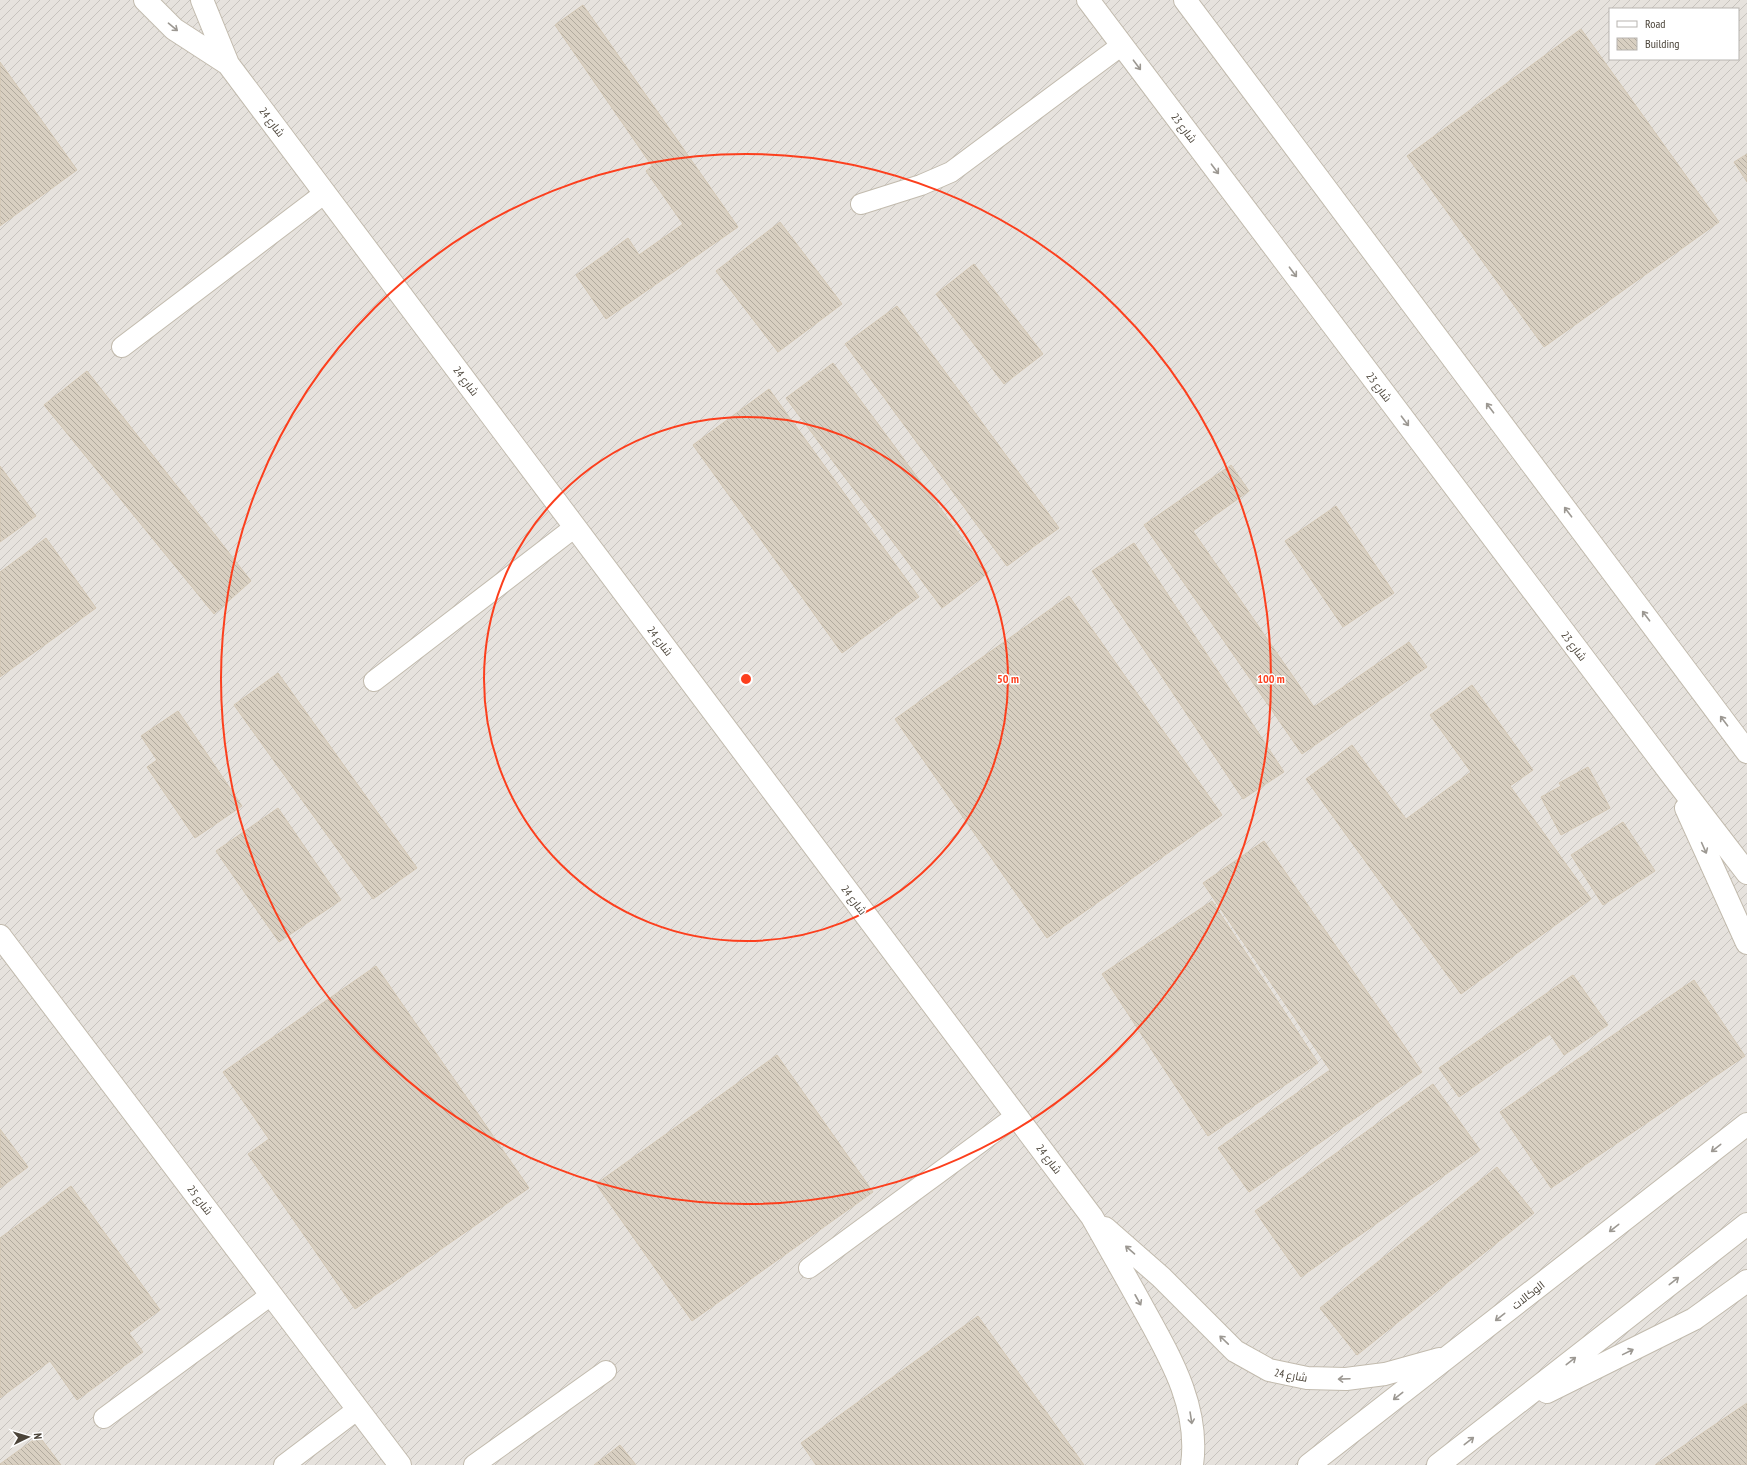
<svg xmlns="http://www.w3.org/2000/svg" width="1747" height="1465" font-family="'PT Sans Narrow',Cairo,sans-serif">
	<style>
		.industrial { fill: url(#industrial-furrows); fill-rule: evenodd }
		.building { fill: url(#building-back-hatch); stroke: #d3c7b4 }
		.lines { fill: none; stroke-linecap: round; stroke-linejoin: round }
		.lane-casing { stroke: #c2bbae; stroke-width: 22 }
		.street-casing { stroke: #c2bbae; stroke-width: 24 }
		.lane { stroke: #fff; stroke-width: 20 }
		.street { stroke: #fff; stroke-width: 22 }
		.oneway { stroke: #9c9892 }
		.ring { fill: none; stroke: #fc3f1d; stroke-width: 2 }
		.labels { text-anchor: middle; stroke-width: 3; stroke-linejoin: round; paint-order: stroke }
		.street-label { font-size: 11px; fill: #4b4439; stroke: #fff }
		.centre { fill: #fc3f1d; stroke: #fff; stroke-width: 2 }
		.ring-label { font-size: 12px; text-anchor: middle; font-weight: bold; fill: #fc3f1d; stroke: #fff; stroke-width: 3; stroke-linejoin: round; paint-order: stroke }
	</style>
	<defs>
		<pattern id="industrial-furrows" width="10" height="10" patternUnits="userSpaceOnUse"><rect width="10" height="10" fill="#e6e2dd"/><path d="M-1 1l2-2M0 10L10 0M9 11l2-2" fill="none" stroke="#c7c3be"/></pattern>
		<pattern id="building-back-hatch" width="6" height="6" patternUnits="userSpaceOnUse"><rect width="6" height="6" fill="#d8cfc1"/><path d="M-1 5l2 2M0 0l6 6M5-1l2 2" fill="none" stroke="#b1aa9e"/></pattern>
	</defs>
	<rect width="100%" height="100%" fill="#f6f3ec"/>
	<!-- industrial -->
	<path class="industrial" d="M0 0H1747V1465H0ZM1610 9H1738V59H1610Z"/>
	<!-- building -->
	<path class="building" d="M583 5 738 227 606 319 576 275 628 238 639 255 683 224 646 171 652 166 555 25Z
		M1581 29 1719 222 1544 347 1407 156Z
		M0 62 77 170 0 226Z
		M1747 154V182L1734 162Z
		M780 222 842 304 778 352 716 271Z
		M974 264 1043 354 1004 384 936 294Z
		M897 306 1059 528 1007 566 845 344Z
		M833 363 988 573 942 608 786 398Z
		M87 371 251 581 214 614 44 405Z
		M769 389 919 597 842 653 693 445Z
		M1231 465 1249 491 1193 531 1314 707 1409 642 1427 667 1302 754 1144 525Z
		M0 466 36 516 0 542Z
		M1336 506 1394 593 1343 627 1285 541Z
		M46 538 96 608 0 677V572Z
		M1134 543 1284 772 1243 799 1092 571Z
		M1069 596 1222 815 1047 938 895 719Z
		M278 673 417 868 373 899 234 705Z
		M1472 685 1533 770 1510 786 1591 899 1461 994 1306 779 1352 745 1406 819 1471 772 1430 715Z
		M178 711 242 806 195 838 147 767 157 760 141 736Z
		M1588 767 1610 808 1561 835 1541 797 1561 786 1559 783Z
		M278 808 341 900 279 942 216 851Z
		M1623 822 1655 871 1603 905 1571 855Z
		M1264 841 1422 1072 1249 1192 1218 1148 1330 1070 1203 883Z
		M1212 901 1318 1063 1208 1136 1102 974Z
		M376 966 529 1188 355 1309 248 1154 269 1139 223 1072Z
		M1573 975 1608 1025 1564 1055 1550 1034 1459 1097 1439 1068Z
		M1694 980 1745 1056 1551 1188 1500 1112Z
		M777 1055 873 1192 692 1321 596 1184Z
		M1433 1084 1480 1150 1301 1277 1255 1211Z
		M0 1129 28 1167 0 1188Z
		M1497 1167 1534 1213 1357 1355 1320 1308Z
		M71 1186 160 1310 129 1333 143 1352 77 1400 50 1361 0 1398V1238Z
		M978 1316 1084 1465H816L801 1443Z
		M1747 1403V1465H1655Z
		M39 1436 61 1465H0V1464Z
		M620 1445 636 1465H594Z"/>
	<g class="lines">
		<!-- lane casing -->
		<g class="lane-casing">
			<path id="lane" d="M861 204 921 185 951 172 1122 45
				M122 347 325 193
				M374 681 575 527
				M809 1268 1016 1116
				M104 1418 271 1295
				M284 1465 358 1409
				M474 1465 606 1371"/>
		</g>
		<!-- street casing -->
		<g class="street-casing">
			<path id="street" d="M145 0 174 29 228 64
				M202 0 228 64 1092 1217C1109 1247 1126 1277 1143 1308 1170 1357 1200 1407 1192 1465
				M1088 0 1671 774 1747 873
				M1185 0 1747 752
				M1686 808 1747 943
				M0 936 400 1465
				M1105 1228 1161 1277 1235 1351 1269 1370 1307 1378 1346 1379 1385 1374 1439 1359
				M1547 1392 1694 1319 1747 1281
				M1309 1465 1747 1124
				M1438 1465 1747 1224"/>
		</g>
		<!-- lane -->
		<use href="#lane" class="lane"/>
		<!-- street -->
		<use href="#street" class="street"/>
	</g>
	<!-- one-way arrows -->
	<defs><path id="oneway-shaft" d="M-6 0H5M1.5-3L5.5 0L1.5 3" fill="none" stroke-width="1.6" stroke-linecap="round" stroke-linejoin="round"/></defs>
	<g class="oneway">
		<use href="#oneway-shaft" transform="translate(173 27) rotate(40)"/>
		<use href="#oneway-shaft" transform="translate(1137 65) rotate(53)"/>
		<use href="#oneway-shaft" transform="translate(1215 169) rotate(53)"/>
		<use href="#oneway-shaft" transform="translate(1293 272) rotate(53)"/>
		<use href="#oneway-shaft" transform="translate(1490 408) rotate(-127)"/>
		<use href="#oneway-shaft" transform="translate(1405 421) rotate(53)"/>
		<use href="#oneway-shaft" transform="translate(1568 512) rotate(-127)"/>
		<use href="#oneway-shaft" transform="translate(1646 616) rotate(-127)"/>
		<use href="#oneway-shaft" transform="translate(1724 721) rotate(-127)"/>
		<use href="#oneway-shaft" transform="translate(1704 848) rotate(66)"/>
		<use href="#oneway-shaft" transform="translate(1716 1148) rotate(142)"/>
		<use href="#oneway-shaft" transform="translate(1614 1228) rotate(142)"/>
		<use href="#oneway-shaft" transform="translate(1130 1250) rotate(-139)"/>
		<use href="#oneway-shaft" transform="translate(1674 1281) rotate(-38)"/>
		<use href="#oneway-shaft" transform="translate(1138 1300) rotate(61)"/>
		<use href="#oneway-shaft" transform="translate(1500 1317) rotate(142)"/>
		<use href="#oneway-shaft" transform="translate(1224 1340) rotate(-136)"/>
		<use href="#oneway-shaft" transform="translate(1628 1352) rotate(-26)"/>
		<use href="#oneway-shaft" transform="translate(1571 1361) rotate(-38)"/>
		<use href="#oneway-shaft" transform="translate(1344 1379) rotate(178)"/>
		<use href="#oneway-shaft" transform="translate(1398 1396) rotate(142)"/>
		<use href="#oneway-shaft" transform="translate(1191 1418) rotate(81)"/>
		<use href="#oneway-shaft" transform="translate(1469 1441) rotate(-38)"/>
	</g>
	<!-- distance rings -->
	<g class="ring">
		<circle cx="746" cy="679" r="262"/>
		<circle cx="746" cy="679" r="525"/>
	</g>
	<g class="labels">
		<!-- street labels -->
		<g class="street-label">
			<text transform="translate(272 122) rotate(53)" y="4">شارع 24</text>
			<text transform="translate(1184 128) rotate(53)" y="4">شارع 23</text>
			<text transform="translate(466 381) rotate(53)" y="4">شارع 24</text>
			<text transform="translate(1379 387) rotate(53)" y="4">شارع 23</text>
			<text transform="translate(660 641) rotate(53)" y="4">شارع 24</text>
			<text transform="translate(1574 646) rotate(53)" y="4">شارع 23</text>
			<text transform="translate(854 900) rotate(53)" y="4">شارع 24</text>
			<text transform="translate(1049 1159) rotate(53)" y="4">شارع 24</text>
			<text transform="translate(200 1200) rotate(53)" y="4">شارع 25</text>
			<text transform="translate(1528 1295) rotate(-38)" y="4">الوكالات</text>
			<text transform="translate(1291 1375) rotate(10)" y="4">شارع 24</text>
		</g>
	</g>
	<circle cx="746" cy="679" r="6" class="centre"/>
	<g class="ring-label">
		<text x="1008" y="683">50 m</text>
		<text x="1271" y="683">100 m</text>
	</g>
	<!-- legend -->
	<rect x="1609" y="8" width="130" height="52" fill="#ffffff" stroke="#b7b4b0"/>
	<rect x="1617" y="21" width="20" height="6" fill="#ffffff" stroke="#b7b4b0"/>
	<text x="1645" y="28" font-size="12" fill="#4b4439">Road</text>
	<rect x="1617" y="38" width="20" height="12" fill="url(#building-back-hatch)" stroke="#b7b4b0"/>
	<text x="1645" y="48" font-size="12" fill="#4b4439">Building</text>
	<!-- north arrow -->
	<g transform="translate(28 1437) rotate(85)" stroke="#ffffff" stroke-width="3" paint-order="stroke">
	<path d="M0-3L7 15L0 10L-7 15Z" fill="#4b4439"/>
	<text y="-6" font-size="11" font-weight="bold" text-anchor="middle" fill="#4b4439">N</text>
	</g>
</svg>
